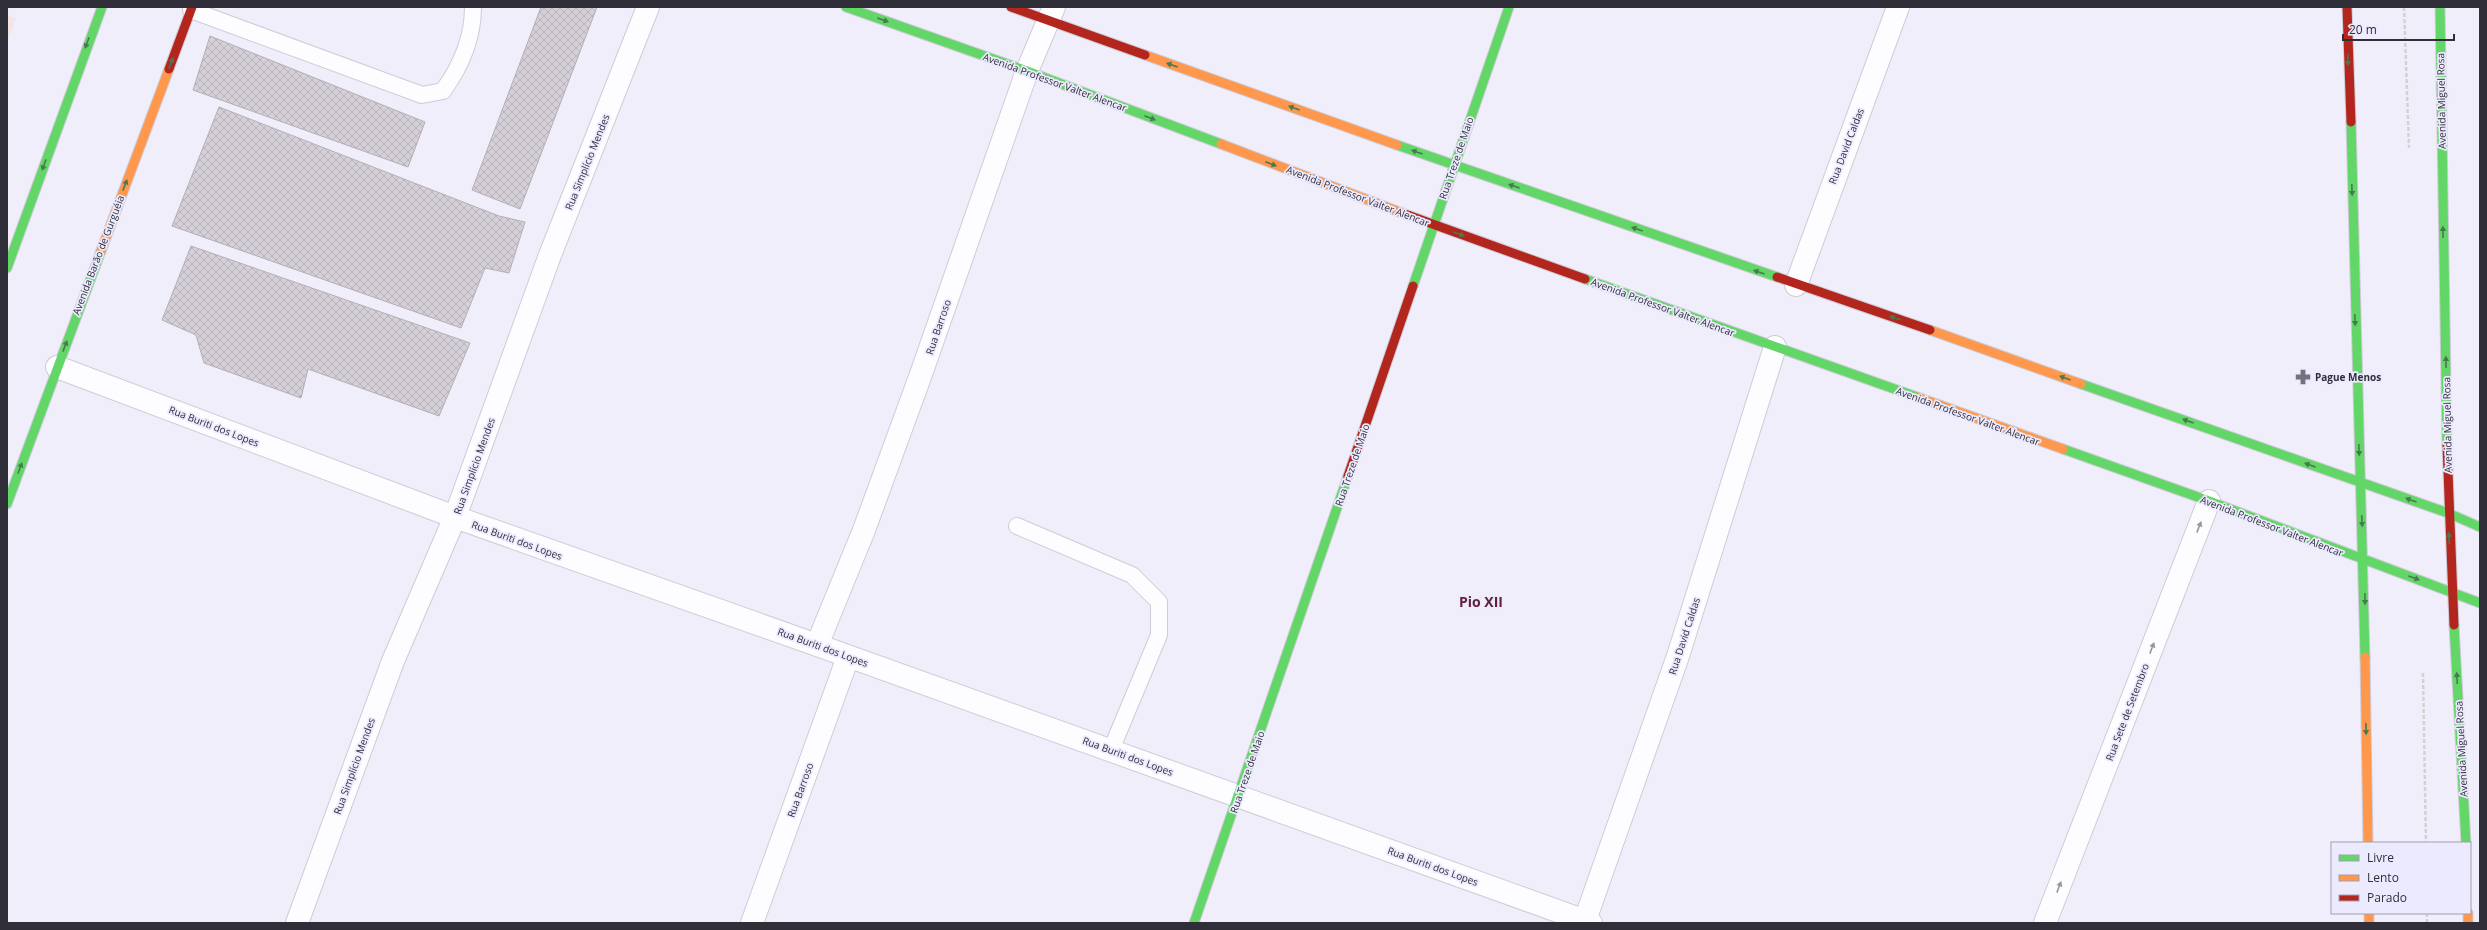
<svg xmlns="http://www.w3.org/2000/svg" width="2487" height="930" font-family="'Open Sans',sans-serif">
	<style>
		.education { fill: #f3e5e5 }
		.building { fill: url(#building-cross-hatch); stroke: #b4aeb5 }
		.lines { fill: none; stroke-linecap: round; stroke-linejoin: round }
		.lane-casing { stroke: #ceccd7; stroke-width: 18 }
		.street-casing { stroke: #ceccd7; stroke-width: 24 }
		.fast-casing { stroke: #ceccd7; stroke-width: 11 }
		.slow-casing { stroke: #ceccd7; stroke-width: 11 }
		.jam-casing { stroke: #ceccd7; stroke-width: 11 }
		.path { stroke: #d2d2d5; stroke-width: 2.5; stroke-dasharray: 4 2; stroke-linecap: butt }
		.lane { stroke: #fdfcfe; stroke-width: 16 }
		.street { stroke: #fdfcfe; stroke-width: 22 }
		.fast { stroke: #63d668; stroke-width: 9 }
		.slow { stroke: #ff974d; stroke-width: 9 }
		.jam { stroke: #b3261e; stroke-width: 9 }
		.oneway { fill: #477a4e }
		.oneway2 { fill: #96969c }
		.labels { text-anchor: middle; stroke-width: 3.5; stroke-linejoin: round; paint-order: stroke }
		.street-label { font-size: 10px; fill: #302f39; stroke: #eceafe }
		.poi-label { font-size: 10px; font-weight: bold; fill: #302f39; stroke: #eceafe; text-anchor: start }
		.district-label { font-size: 14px; font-weight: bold; fill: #63203b; stroke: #eceafe }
	</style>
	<defs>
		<pattern id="building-cross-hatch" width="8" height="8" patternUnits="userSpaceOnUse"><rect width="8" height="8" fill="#d5d0d7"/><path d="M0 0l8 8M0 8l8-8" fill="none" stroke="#b7b3b9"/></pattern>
	</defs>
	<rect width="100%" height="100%" fill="#f0eefa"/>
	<!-- education -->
	<path class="education" d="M7 15 16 18 7 44Z"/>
	<!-- building -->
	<path class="building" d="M541 7H597L520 209 472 190Z
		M210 36 425 122 408 167 193 90Z
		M219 107 499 216 525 222 509 273 485 268 461 328 172 226Z
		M191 246 470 343 439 416 308 369 301 398 204 363 196 335 162 320Z"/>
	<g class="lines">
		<!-- lane casing -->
		<g class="lane-casing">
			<path id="lane" d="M191 10 422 95 443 91C461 66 473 38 473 7
				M1017 526 1132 575 1159 602V635L1111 750"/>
		</g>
		<!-- street casing -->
		<g class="street-casing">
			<path id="street" d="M1796 285 1898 7
				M57 367 455 517 817 645 1591 923
				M817 645 864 530 920 377 1027 71 1054 7
				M297 923 393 661 455 517 550 255 648 7
				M752 923 848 657
				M1584 923 1678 656 1775 347
				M2045 923 2209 501"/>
		</g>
		<!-- fast casing -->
		<g class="fast-casing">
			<path id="fast" d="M846 7 1027 71 1221 144
				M2440 7 2447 445
				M2351 122 2365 657
				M1397 145 1777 277
				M7 268 102 7
				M1585 279 1917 397
				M1413 286 1509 7
				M2081 384 2448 513 2480 527
				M2063 449 2209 501 2480 603
				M7 504 101 251
				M2454 625 2466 843
				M1194 923 1348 476"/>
		</g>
		<!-- slow casing -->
		<g class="slow-casing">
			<path id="slow" d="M1145 55 1397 145
				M1221 144 1402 213
				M101 251 169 69
				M1930 330 2081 384
				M1917 397 2063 449
				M2365 657 2368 843
				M2369 913V923
				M2468 913V923"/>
		</g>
		<!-- jam casing -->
		<g class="jam-casing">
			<path id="jam" d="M1011 7 1145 55
				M2347 7 2351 122
				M169 69 192 7
				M1402 213 1585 279
				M1777 277 1930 330
				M2447 445 2454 625
				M1348 476 1413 286"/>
		</g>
		<!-- path -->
		<path class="path" d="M2404 7 2409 148
			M2423 673 2426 843
			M2427 913V923"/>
		<!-- lane -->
		<use href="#lane" class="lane"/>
		<!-- street -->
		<use href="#street" class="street"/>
		<!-- fast -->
		<use href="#fast" class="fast"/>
		<!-- slow -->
		<use href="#slow" class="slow"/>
		<!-- jam -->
		<use href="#jam" class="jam"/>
	</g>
	<!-- one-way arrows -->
	<defs><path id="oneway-solid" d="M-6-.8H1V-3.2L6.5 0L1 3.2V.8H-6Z"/></defs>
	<g class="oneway">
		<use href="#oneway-solid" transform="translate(883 20) rotate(20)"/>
		<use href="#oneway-solid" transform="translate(87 43) rotate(110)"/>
		<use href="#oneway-solid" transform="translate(2348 60) rotate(88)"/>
		<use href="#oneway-solid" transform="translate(171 63) rotate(-69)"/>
		<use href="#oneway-solid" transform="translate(1172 65) rotate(-160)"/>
		<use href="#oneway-solid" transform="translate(1294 108) rotate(-160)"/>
		<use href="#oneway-solid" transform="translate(1150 118) rotate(21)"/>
		<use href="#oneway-solid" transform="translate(1417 152) rotate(-160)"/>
		<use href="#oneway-solid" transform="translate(1271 164) rotate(21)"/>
		<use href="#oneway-solid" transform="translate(44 165) rotate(110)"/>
		<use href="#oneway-solid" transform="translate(125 185) rotate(-69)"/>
		<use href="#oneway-solid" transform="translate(1514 186) rotate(-161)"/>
		<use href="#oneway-solid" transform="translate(2352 190) rotate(88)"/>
		<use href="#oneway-solid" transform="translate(1637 229) rotate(-161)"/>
		<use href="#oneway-solid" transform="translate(2443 232) rotate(-91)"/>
		<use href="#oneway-solid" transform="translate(1459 234) rotate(20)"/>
		<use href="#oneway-solid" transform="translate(1759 272) rotate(-161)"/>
		<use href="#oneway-solid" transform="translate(1895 318) rotate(-162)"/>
		<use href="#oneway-solid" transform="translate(2355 320) rotate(88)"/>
		<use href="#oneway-solid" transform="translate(65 346) rotate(-69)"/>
		<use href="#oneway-solid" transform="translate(2446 362) rotate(-91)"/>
		<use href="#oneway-solid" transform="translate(2065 378) rotate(-160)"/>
		<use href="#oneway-solid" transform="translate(2188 421) rotate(-160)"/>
		<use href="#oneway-solid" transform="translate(2359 450) rotate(88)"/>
		<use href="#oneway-solid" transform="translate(2310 465) rotate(-160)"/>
		<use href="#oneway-solid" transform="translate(20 468) rotate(-70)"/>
		<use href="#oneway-solid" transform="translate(2411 500) rotate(-160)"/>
		<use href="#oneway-solid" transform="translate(2362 521) rotate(87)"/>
		<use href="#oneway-solid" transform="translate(2449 538) rotate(-93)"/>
		<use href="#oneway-solid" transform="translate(2414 578) rotate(20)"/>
		<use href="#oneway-solid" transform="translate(2365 599) rotate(89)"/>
		<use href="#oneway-solid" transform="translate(2457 678) rotate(-93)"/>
		<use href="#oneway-solid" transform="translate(2366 729) rotate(89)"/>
	</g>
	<g class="oneway2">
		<use href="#oneway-solid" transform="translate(2199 527) rotate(-69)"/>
		<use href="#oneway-solid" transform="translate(2152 648) rotate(-69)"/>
		<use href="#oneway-solid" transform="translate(2059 887) rotate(-69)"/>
	</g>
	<!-- icons -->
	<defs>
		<g id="pharmacy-bare" transform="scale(1.2)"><path d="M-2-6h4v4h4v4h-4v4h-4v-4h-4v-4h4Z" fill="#73727d" stroke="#eceafe" stroke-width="2.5" paint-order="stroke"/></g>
	</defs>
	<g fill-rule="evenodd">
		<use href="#pharmacy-bare" x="2303" y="377"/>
	</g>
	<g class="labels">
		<!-- street labels -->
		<g class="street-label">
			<text transform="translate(1055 82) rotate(20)" y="4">Avenida Professor Valter Alencar</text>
			<text transform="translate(2441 101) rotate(-91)" y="4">Avenida Miguel Rosa</text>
			<text transform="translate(1846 146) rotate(-69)" y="4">Rua David Caldas</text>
			<text transform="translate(1456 158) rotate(-71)" y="4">Rua Treze de Maio</text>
			<text transform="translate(587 162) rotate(-68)" y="4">Rua Simplício Mendes</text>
			<text transform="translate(1358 196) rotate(21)" y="4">Avenida Professor Valter Alencar</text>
			<text transform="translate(98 255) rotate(-69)" y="4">Avenida Barão de Gurguéia</text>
			<text transform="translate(1663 307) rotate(20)" y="4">Avenida Professor Valter Alencar</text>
			<text transform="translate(938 327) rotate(-71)" y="4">Rua Barroso</text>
			<text transform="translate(1968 416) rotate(20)" y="4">Avenida Professor Valter Alencar</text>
			<text transform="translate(2447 425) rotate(-91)" y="4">Avenida Miguel Rosa</text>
			<text transform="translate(214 426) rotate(21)" y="4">Rua Buriti dos Lopes</text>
			<text transform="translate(1352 465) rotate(-71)" y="4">Rua Treze de Maio</text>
			<text transform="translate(474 466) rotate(-70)" y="4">Rua Simplício Mendes</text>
			<text transform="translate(2272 526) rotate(21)" y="4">Avenida Professor Valter Alencar</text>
			<text transform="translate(517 540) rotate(20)" y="4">Rua Buriti dos Lopes</text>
			<text transform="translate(1684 636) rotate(-72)" y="4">Rua David Caldas</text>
			<text transform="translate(823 647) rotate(20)" y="4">Rua Buriti dos Lopes</text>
			<text transform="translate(2127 712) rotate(-69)" y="4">Rua Sete de Setembro</text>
			<text transform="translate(2461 749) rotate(-93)" y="4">Avenida Miguel Rosa</text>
			<text transform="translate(1128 756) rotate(20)" y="4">Rua Buriti dos Lopes</text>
			<text transform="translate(354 766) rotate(-70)" y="4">Rua Simplício Mendes</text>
			<text transform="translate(1247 772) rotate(-71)" y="4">Rua Treze de Maio</text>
			<text transform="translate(800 790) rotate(-70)" y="4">Rua Barroso</text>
			<text transform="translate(1433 866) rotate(20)" y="4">Rua Buriti dos Lopes</text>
		</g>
		<!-- poi labels -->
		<g class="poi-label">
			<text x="2315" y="381">Pague Menos</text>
		</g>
		<!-- district labels -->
		<g class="district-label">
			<text x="1481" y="607">Pio XII</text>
		</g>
	</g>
	<!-- border -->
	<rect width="2487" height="930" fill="none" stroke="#302f39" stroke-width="16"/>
	<!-- legend -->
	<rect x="2331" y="842" width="140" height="72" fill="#eceafe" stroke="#a19faf"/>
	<rect x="2339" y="855" width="20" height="6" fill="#63d668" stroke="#a19faf"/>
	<text x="2367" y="862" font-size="12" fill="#302f39">Livre</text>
	<rect x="2339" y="875" width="20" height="6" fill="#ff974d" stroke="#a19faf"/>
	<text x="2367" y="882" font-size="12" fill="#302f39">Lento</text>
	<rect x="2339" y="895" width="20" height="6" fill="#b3261e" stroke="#a19faf"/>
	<text x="2367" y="902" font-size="12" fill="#302f39">Parado</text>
	<!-- scale -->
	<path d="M2343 34v6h111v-6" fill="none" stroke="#302f39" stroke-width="2"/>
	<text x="2349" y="34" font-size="12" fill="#302f39" stroke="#eceafe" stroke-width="3" paint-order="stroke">20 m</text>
</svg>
